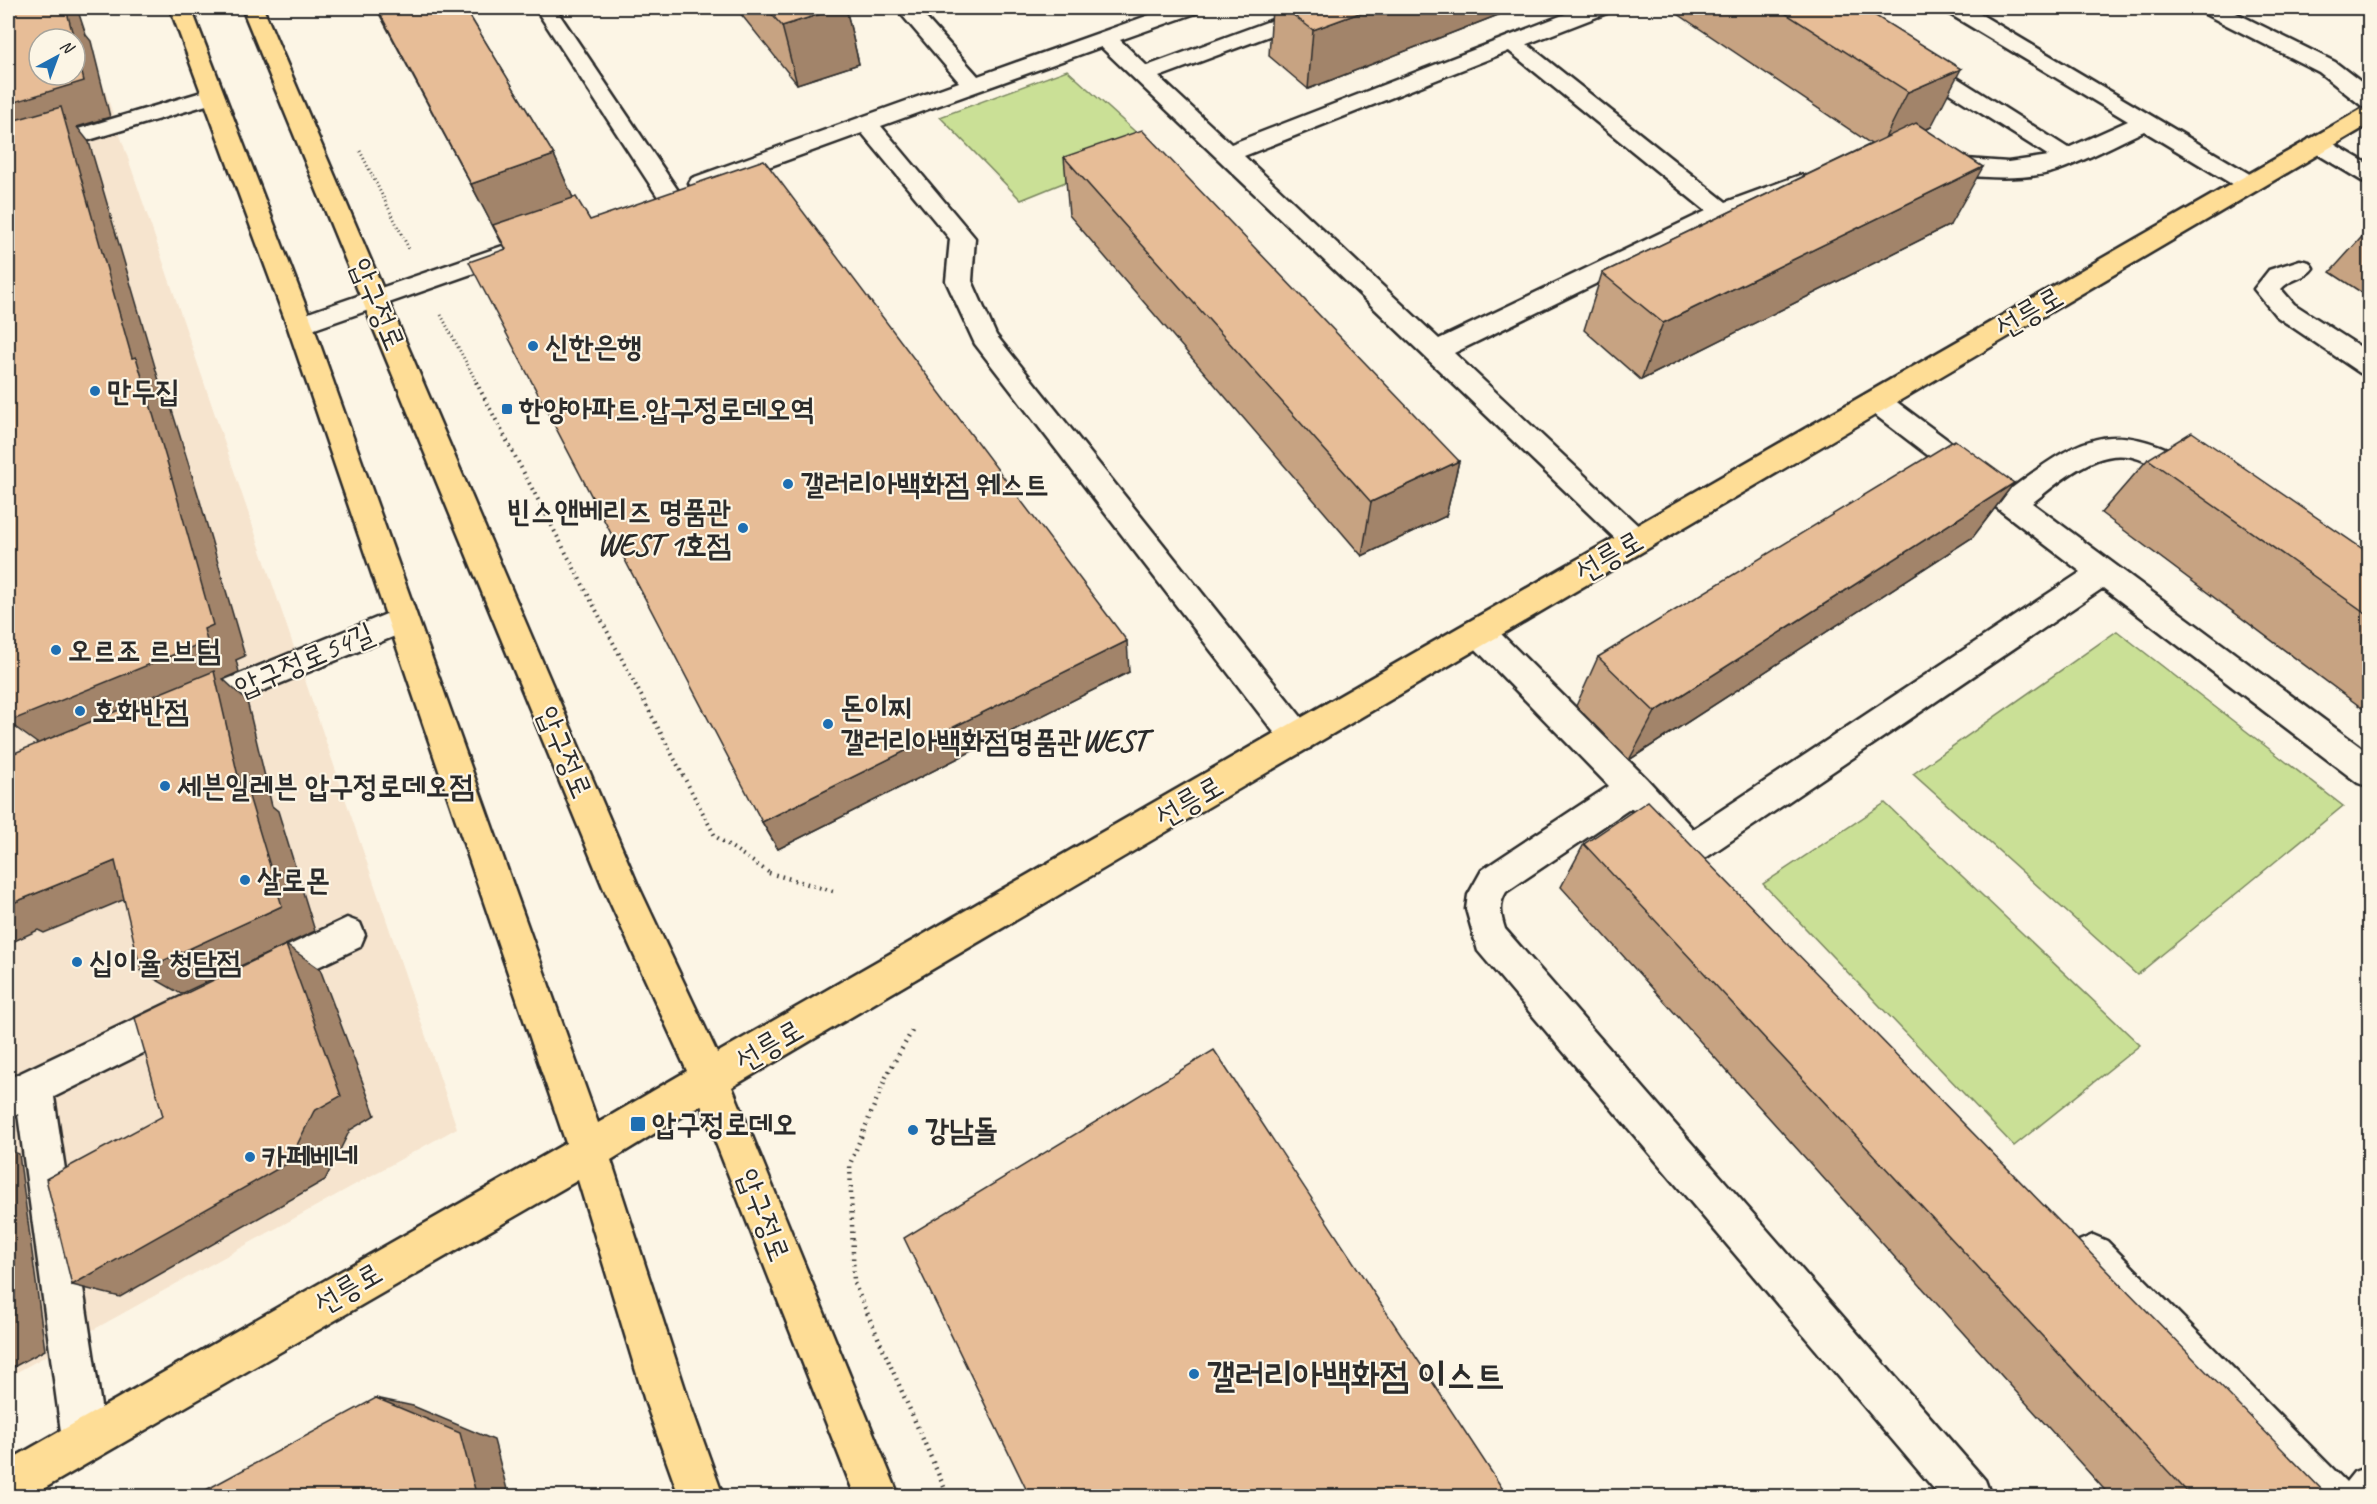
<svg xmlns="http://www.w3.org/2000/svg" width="2377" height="1504" font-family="Caveat,'Poor Story',sans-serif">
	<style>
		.built { fill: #f6e4ce; fill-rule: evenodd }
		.green { fill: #cae096; stroke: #7a8660; stroke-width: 1.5 }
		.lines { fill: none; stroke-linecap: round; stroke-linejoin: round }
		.minor-casing { stroke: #2b2b2b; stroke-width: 5 }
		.major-casing { stroke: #2b2b2b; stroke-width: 5 }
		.path-far2 { stroke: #2b2b2b; stroke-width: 3; stroke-dasharray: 1 3; stroke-linecap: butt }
		.path-far1 { stroke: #2b2b2b; stroke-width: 4; stroke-dasharray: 1.5 4.5; stroke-linecap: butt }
		.path { stroke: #2b2b2b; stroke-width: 4.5; stroke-dasharray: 1.5 5; stroke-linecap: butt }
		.minor { fill: #fcf5e5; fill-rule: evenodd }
		.major { fill: #fedd96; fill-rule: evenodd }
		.wall { fill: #c7a382; stroke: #2b2b2b; stroke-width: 1.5 }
		.shaded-wall { fill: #a2846a; stroke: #2b2b2b; stroke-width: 1.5 }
		.building { fill: #e7bd97; stroke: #2b2b2b; stroke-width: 1.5 }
		.poi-dot { fill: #1f6fb2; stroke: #fcf5e5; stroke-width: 2 }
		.labels { text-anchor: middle; stroke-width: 4.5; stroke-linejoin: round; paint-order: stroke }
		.street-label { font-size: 30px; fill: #2b2b2b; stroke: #fcf5e5 }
		.poi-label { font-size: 30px; font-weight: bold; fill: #2b2b2b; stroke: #fcf5e5; text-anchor: start }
		.near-poi-label { font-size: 36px; font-weight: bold; fill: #2b2b2b; stroke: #fcf5e5; text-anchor: start }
	</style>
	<rect width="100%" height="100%" fill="#fcf5e5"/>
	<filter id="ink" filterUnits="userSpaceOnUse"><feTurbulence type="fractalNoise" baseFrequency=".0167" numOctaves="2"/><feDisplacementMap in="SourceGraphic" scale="12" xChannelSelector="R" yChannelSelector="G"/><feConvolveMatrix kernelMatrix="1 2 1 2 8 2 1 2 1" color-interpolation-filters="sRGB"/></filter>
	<g filter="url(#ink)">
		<!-- built -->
		<path class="built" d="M8 8H77L457 1128 8 1377ZM39 39H75V75H39Z"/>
		<!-- green -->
		<path class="green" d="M1067 70 1152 147 1021 200 940 117Z
			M2117 631 2343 806 2137 975 1913 774Z
			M1885 803 2140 1045 2014 1146 1763 884Z"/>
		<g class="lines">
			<!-- minor casing -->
			<g class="minor-casing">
				<path id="minor" d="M535 8H555L681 195 678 200 669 203 660 200Z
					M896 8H917L978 76 1169 8H1199L1196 13 1120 40 1147 66 1305 8H1333L1331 13 1159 77 1231 144 1581 8H1609L1607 13 1527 44 1726 202 1800 175 1808 177 1812 182 1808 187 1732 217 1454 353 1646 533 1651 541 1646 549 1636 552 1626 549 1101 47 881 126 975 238 972 281 996 335 1310 728 1314 738 1310 748 1298 752 1286 748 975 344 946 281 950 239 862 133 710 188 701 190 692 188 689 183 692 178 959 82ZM1509 51 1706 211 1439 339 1244 156Z
					M1945 8H1970L2258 179 2261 184 2258 189 2249 191 2240 189 2144 131C2116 144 2088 159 2059 170 2026 182 1963 178 1930 169L1926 164 1930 159 1938 157 2008 162 2049 156 1908 67 1905 62 1908 57H1924L2068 148 2128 121 1948 13Z
					M2200 8H2226L2335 62 2370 89V108L2362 106 2319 72 2203 13Z
					M212 89 220 91 223 96 220 101 8 164V150Z
					M2317 137 2325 139 2370 165V183L2362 181 2309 149 2305 144 2309 139Z
					M514 242 523 244 527 250 523 256 309 331 300 334 291 331 287 325 291 319Z
					M2300 260 2309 262 2313 268C2306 279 2290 278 2281 289L2294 304 2370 353V375L2360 373 2276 316 2254 289 2269 270Z
					M1876 391 1886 394 2012 488C2089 430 2116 419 2204 467L2208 474 2204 481 2194 485C2175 479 2158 466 2139 459 2099 444 2061 481 2032 503L2370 754V787L2358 783 2103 588 1704 859 1692 863 1680 859 1675 848 1666 845 1631 808 1506 892C1498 904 1501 917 1505 929L1985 1480 1991 1496H1940L1478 951 1466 909 1468 895 1482 870 1609 786 1468 641 1463 632 1468 623 1479 620 1490 623 1646 778 1693 829 2081 572 1866 408 1862 401 1866 394Z
					M401 608 412 611 416 620 412 629 192 720 181 716 176 707 181 698Z
					M347 918 360 923 365 935 360 947 263 993 250 988 245 976 250 964Z
					M181 997 194 1002 200 1015 194 1028 54 1097 106 1439 99 1454 84 1461 69 1454 62 1439 18 1114 8 1118V1079Z
					M2093 1235 2107 1241 2346 1482 2354 1472 2370 1466V1496H2299L2079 1269 2073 1255 2079 1241Z"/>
			</g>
			<!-- major casing -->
			<g class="major-casing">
				<path id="major" d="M170 8H191L313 325 598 1123 687 1071 603 887 242 8H263L637 883 717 1053 2362 109 2370 107V124L732 1087 899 1496H855L701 1105 611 1160 689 1401 723 1496H679L645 1401 578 1180 31 1496H8V1461L566 1143 287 325Z"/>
			</g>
			<!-- path-far2 -->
			<path class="path-far2" d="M360 151 409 249
				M441 315 477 383"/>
			<!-- path-far1 -->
			<path class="path-far1" d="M476 382 715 836 771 874"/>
			<!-- path -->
			<path class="path" d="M769 873 833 891
				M912 1031 886 1077 850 1164 854 1283 948 1496"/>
			<!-- minor -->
			<use href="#minor" class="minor"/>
			<!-- major -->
			<use href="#major" class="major"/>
		</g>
		<!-- wall -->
		<path class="wall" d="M376 8H465L554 155 573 198 590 220 1129 672 778 849 762 822 506 250Z
			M736 8H846L859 64 797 84Z
			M1272 8H1516L1308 89 1269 56Z
			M1669 8H1863L1931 127 1926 130 1950 225 1641 380 1584 330 1602 273 1871 144Z
			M1064 157 1459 461 1446 516 1362 556 1069 215Z
			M2370 228V298L2330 272Z
			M2148 459 2370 554V714L2101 513Z
			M2014 483 1973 537 1629 760 1576 706 1598 657Z
			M1584 844 2329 1497H2111L1561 887Z"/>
		<!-- shaded-wall -->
		<path class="shaded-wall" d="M64 8H77L86 35 91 41 110 117 77 127 89 142 160 384 166 391 200 501 245 656 236 660 239 672 223 679 247 701 272 806 278 811 315 931 181 994 141 971 282 906 48 751 8 722 132 358 8 148V104L75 45V39H74Z
			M840 8H846L859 64 797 84 782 26Z
			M1373 8H1516L1308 89 1313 30Z
			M1961 69 1931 127 1879 150 1908 92Z
			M554 155 580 214 501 242 471 184Z
			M1983 167 1950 225 1641 380 1663 323Z
			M1459 461 1446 516 1362 556 1371 502Z
			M2014 483 1973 537 1629 760 1655 712Z
			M1127 641 1129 672 778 849 762 822Z
			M115 861 154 887 44 933 38 930 8 944V905Z
			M286 945 320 969 375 1115 350 1130 325 1180 120 1297 72 1285Z
			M8 1150 19 1154 45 1350 8 1370Z
			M376 1398 413 1406 494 1440 509 1497H477Z"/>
		<!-- building -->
		<path class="building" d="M8 8H66L74 39H39V75H75V45L84 81 8 104Z
			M377 8H465L554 155 471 184Z
			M766 8H840L782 26Z
			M1284 8H1373L1313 30Z
			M1777 8H1863L1961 69 1908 92Z
			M61 107 132 358 136 357 169 468 213 625 204 629 207 641 8 722V122Z
			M1916 123 1983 167 1663 323 1602 273Z
			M1142 130 1459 461 1371 502 1064 157Z
			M764 160 1127 641 762 822 469 262 506 249 493 225 576 197 590 220Z
			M2192 432 2370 554V616L2148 459Z
			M1955 440 2014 483 1655 712 1598 657Z
			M214 671 240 785 245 783 282 906 141 971 115 861 8 905V767L13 765 12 754Z
			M1648 801 2329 1497H2192L1584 844Z
			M286 945 341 1096 314 1111 288 1163 72 1285 46 1179 163 1116 135 1018Z
			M1214 1050 1508 1497H1030L904 1238Z
			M376 1398 460 1433 477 1497H193Z"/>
	</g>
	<!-- markers -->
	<g class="poi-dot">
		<circle cx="533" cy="346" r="6"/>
		<circle cx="95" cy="391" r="6"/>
		<rect x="501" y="403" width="12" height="12" rx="3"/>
		<circle cx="788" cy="484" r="6"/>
		<circle cx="743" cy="528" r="6"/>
		<circle cx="56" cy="650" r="6"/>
		<circle cx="80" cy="711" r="6"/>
		<circle cx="828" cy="724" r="6"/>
		<circle cx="165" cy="786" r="6"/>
		<circle cx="245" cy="880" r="6"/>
		<circle cx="77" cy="962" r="6"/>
		<rect x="630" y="1116" width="16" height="16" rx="3"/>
		<circle cx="913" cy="1130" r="6"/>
		<circle cx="250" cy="1157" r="6"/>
		<circle cx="1194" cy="1374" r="6"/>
	</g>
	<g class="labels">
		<!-- street labels -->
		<g class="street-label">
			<text transform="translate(378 304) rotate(67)" y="10">압구정로</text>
			<text transform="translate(2029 312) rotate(-30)" y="10">선릉로</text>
			<text transform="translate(1609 556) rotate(-30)" y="10">선릉로</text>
			<text transform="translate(304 660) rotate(-23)" y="10">압구정로54길</text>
			<text transform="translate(565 752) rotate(67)" y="10">압구정로</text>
			<text transform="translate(1189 801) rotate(-30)" y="10">선릉로</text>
			<text transform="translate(769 1045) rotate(-30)" y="10">선릉로</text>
			<text transform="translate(764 1215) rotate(69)" y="10">압구정로</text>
			<text transform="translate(348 1288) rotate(-30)" y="10">선릉로</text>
		</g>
		<!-- poi labels -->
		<g class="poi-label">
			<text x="545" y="356">신한은행</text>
			<text x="107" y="401">만두집</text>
			<text x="519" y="419">한양아파트.압구정로데오역</text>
			<text x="800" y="494">갤러리아백화점 웨스트</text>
			<text x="731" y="521" text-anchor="end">빈스앤베리즈 명품관<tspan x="731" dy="34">WEST 1호점</tspan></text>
			<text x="68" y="660">오르조 르브텀</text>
			<text x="840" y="717">돈이찌<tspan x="840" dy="34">갤러리아백화점명품관WEST</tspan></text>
			<text x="92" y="721">호화반점</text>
			<text x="177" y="796">세븐일레븐 압구정로데오점</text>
			<text x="257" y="890">살로몬</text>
			<text x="89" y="972">십이율 청담점</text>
			<text x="652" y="1134">압구정로데오</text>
			<text x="925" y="1140">강남돌</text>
			<text x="262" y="1167">카페베네</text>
		</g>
		<!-- near-poi labels -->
		<g class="near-poi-label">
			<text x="1206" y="1387">갤러리아백화점 이스트</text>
		</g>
	</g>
	<!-- margin -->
	<rect width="2377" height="1504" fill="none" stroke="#fcf5e5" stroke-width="30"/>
	<rect x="15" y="15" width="2347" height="1474" fill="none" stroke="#2b2b2b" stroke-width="2" filter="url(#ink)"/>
	<!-- north arrow -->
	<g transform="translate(57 57) rotate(41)"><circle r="28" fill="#fcf5e5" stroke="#a8a49b" stroke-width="1.5"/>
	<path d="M0-4.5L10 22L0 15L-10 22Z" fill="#1f6fb2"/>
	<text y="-9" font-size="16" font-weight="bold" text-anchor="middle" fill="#2b2b2b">N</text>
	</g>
</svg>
